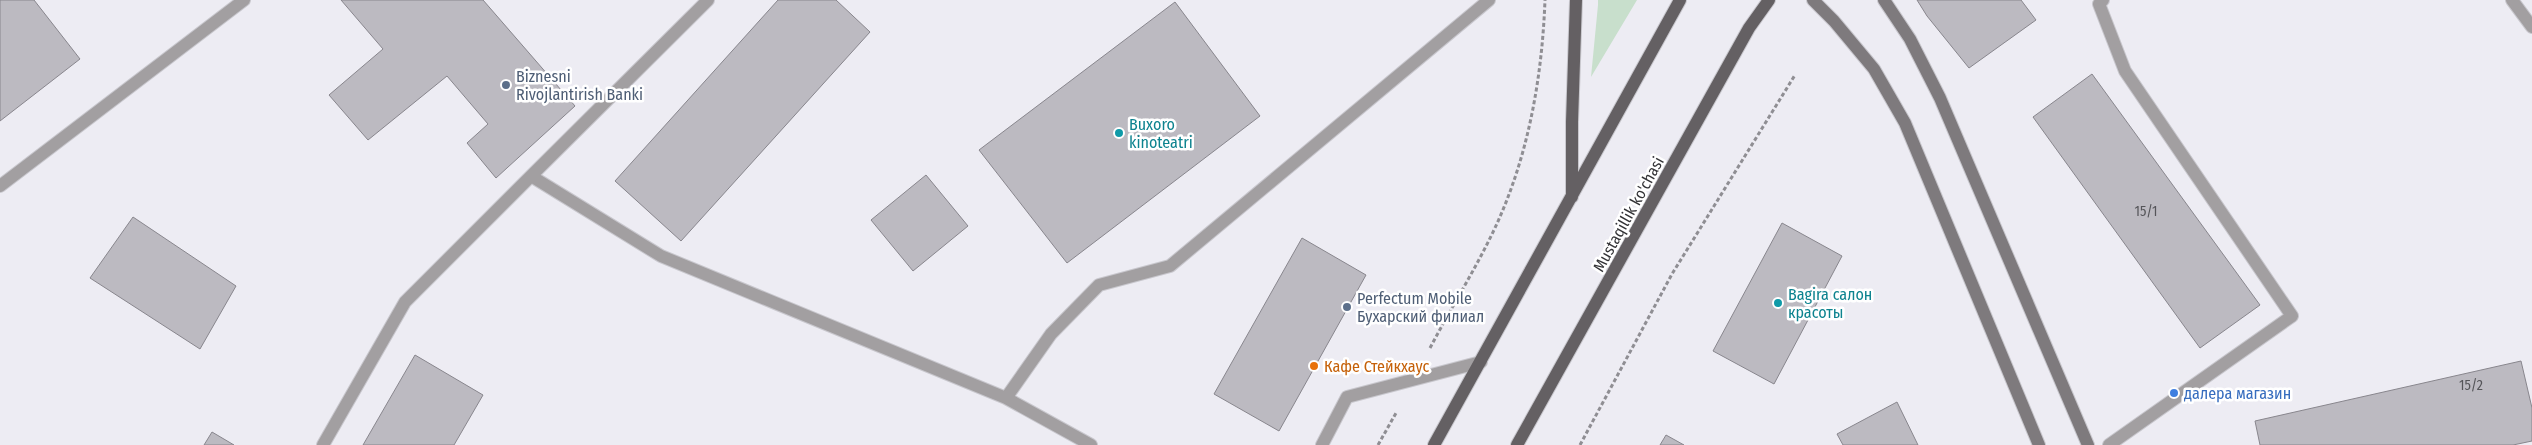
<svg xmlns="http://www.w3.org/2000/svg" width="2532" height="445" font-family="'Fira Sans Condensed',sans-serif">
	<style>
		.green { fill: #c8dfcc }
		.building { fill: #bcbac1; stroke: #88868d }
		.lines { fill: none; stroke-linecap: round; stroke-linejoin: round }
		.service-casing { stroke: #c8c7cd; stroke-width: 14 }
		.secondary-casing { stroke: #c8c7cd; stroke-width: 14 }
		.primary-casing { stroke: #c8c7cd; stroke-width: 14 }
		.path { stroke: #8f8e93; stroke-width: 3; stroke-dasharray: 4 2.5; stroke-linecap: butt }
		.service { stroke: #a29fa1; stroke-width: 12 }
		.secondary { stroke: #7e7a7d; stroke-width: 12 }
		.primary { stroke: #646063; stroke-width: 12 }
		.service-dot { fill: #5c6f8a; stroke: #fff; stroke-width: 2 }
		.culture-dot { fill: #0f9aa8; stroke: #fff; stroke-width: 2 }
		.food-dot { fill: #e8710a; stroke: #fff; stroke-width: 2 }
		.shop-dot { fill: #3f7fe0; stroke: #fff; stroke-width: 2 }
		.labels { text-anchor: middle; stroke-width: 5; stroke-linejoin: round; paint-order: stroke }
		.number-label { font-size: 14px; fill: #555559 }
		.service-label { font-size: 16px; fill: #4e5e75; stroke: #fff; text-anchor: start }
		.culture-label { font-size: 16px; fill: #0d838f; stroke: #fff; text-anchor: start }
		.street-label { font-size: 16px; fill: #333336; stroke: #fff }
		.food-label { font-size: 16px; fill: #c56008; stroke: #fff; text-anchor: start }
		.shop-label { font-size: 16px; fill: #366cbe; stroke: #fff; text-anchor: start }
	</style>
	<rect width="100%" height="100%" fill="#edecf3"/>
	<!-- green -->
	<path class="green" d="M1598 0H1637L1591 77 1598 5Z"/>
	<!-- building -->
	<path class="building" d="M0 0H34L80 59 0 121Z
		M341 0H483L575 106 496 178 467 143 488 124 447 76 368 140 329 95 383 49Z
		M778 0H836L870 32 681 241 615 181Z
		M1917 0H2021L2036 20 1969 68 1927 16Z
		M1175 2 1260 116 1067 263 979 150Z
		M2092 74 2260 305 2200 348 2033 117Z
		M926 175 968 226 913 271 871 220Z
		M133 217 236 286 200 349 90 278Z
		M1782 223 1842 256 1774 384 1713 351Z
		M1302 238 1366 275 1279 431 1214 394Z
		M415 355 483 395 454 445H363Z
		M2521 361 2532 408V441L2513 445H2260L2255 421Z
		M1897 402 1918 445H1843L1837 434Z
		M212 432 234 445H204Z
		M1666 435 1684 445H1660Z"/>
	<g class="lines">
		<!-- service casing -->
		<g class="service-casing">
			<path id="service" d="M708 0 531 176 661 256 1006 398 1091 445
				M2103 0 2099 4 2125 71 2292 316 2109 445
				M2512 0 2532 27
				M0 186 244 0
				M1006 398 1051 334 1099 285 1170 266 1489 0
				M323 445 405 302 531 176
				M1322 445 1347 397 1481 362"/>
		</g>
		<!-- secondary casing -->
		<g class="secondary-casing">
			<path id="secondary" d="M1813 0 1834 21 1874 69 1905 123 2039 445
				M1884 0 1910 39 1940 98 2088 445"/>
		</g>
		<!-- primary casing -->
		<g class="primary-casing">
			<path id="primary" d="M1572 197V122L1576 0
				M1434 445 1680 0
				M1517 445 1749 28 1769 0"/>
		</g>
		<!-- path -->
		<path class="path" d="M1430 348C1451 308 1475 270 1494 230 1528 158 1542 79 1545 0
			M1378 445 1396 413
			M1580 445 1672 274 1795 75"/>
		<!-- service -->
		<use href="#service" class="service"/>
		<!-- secondary -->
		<use href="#secondary" class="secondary"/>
		<!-- primary -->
		<use href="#primary" class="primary"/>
	</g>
	<!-- markers -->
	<g class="service-dot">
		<circle cx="506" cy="85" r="5"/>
		<circle cx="1347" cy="307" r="5"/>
	</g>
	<g class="culture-dot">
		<circle cx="1119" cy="133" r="5"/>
		<circle cx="1778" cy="303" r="5"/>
	</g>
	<circle class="food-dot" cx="1314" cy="366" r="5"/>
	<circle class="shop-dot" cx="2174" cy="393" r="5"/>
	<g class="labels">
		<!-- number labels -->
		<g class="number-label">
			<text x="2146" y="216">15/1</text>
			<text x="2471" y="390">15/2</text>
		</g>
		<!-- service labels -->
		<g class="service-label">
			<text x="516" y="82">Biznesni<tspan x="516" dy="18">Rivojlantirish Banki</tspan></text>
			<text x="1357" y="304">Perfectum Mobile<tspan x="1357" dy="18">Бухарский филиал</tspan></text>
		</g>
		<!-- culture labels -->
		<g class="culture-label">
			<text x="1129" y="130">Buxoro<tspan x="1129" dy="18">kinoteatri</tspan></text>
			<text x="1788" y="300">Bagira салон<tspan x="1788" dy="18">красоты</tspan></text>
		</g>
		<!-- street labels -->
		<g class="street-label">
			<text transform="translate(1628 214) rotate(-61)" y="6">Mustaqillik ko'chasi</text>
		</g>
		<!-- food labels -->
		<g class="food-label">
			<text x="1324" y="372">Кафе Стейкхаус</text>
		</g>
		<!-- shop labels -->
		<g class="shop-label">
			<text x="2184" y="399">далера магазин</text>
		</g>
	</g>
</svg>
